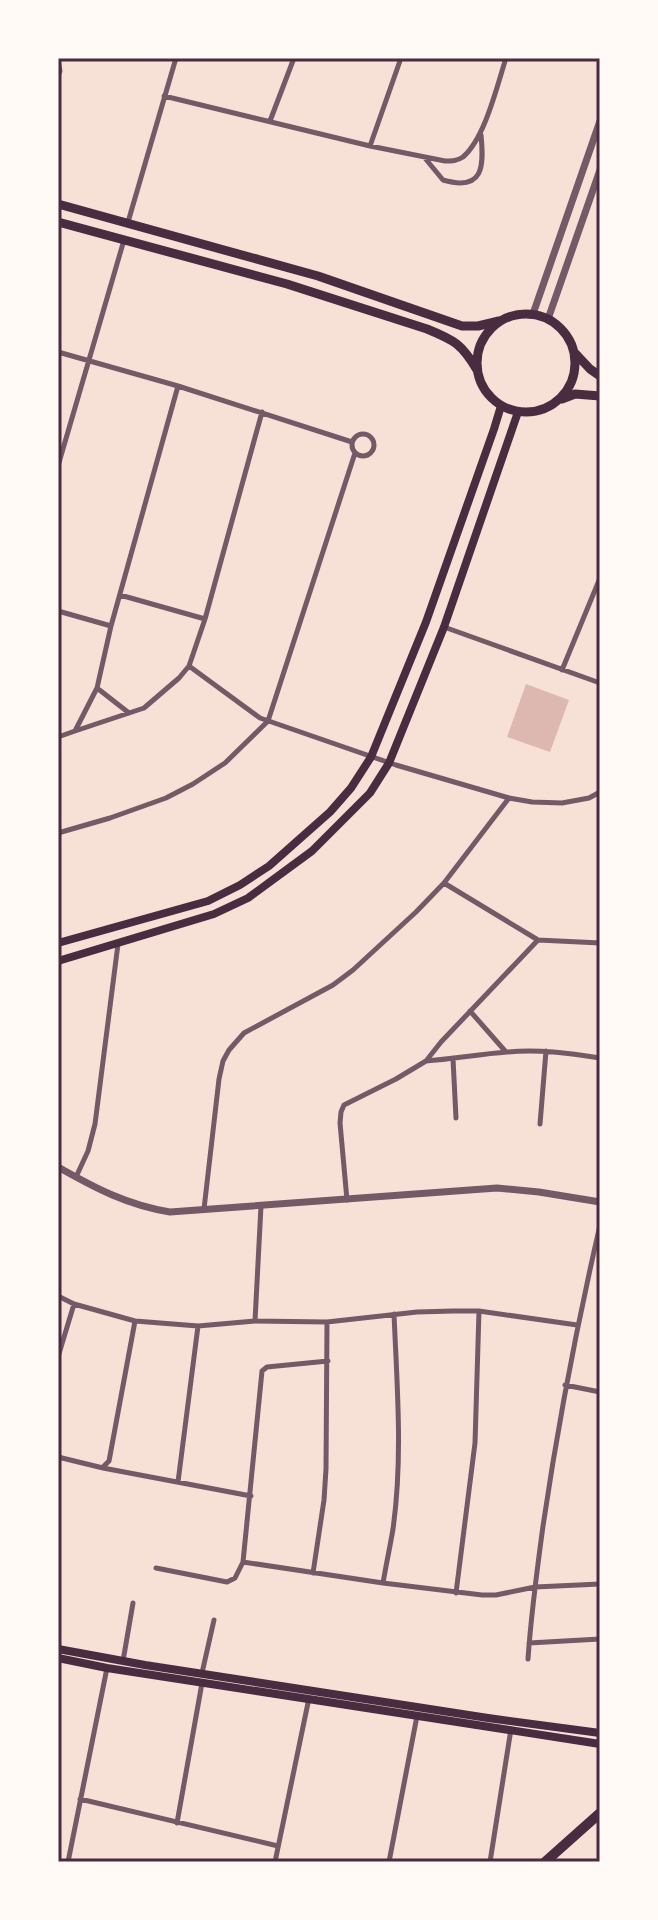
<svg xmlns="http://www.w3.org/2000/svg" width="658" height="1920" font-family="'Asap Condensed',sans-serif">
	<style>
		.water { fill: #dcb8b0 }
		.lines { fill: none; stroke-linecap: round; stroke-linejoin: round }
		.minor { stroke: #755966; stroke-width: 5 }
		.tertiary { stroke: #755966; stroke-width: 7 }
		.secondary { stroke: #4a2c40; stroke-width: 8 }
		.trunk { stroke: #4a2c40; stroke-width: 9 }
		.motorway { stroke: #4a2c40; stroke-width: 10 }
		.neatline { fill: none; stroke: #4a2c40; stroke-width: 3 }
	</style>
	<rect width="100%" height="100%" fill="#f7e1d7"/>
	<!-- water -->
	<path class="water" d="M526 684 569 700 550 752 507 737Z"/>
	<g class="lines">
		<!-- minor -->
		<path class="minor" d="M58 61 60 71 58 77
			M164 96 370 146 445 161C452 161 457 161 463 157 485 138 497 86 506 58
			M270 121 294 58
			M370 146 401 58
			M424 157 443 180C484 192 484 166 481 135
			M128 222 176 58
			M58 352 178 386 352 442
			M352 445a11 11 0 1 1 22 0a11 11 0 1 1-22 0Z
			M58 466 124 240
			M120 595 205 619
			M58 611 111 626
			M444 627 600 683
			M189 666 260 718 396 765 509 798 532 802 562 803 589 798 600 792
			M562 670 600 578
			M97 688 129 713
			M75 731 144 708 179 678 189 666 205 619 262 412
			M58 737 75 731 97 688 111 626 178 386
			M58 833 110 818 166 798 193 784 225 763 268 721 355 453
			M444 883 538 940 600 943
			M470 1011 506 1052
			M453 1059 456 1118
			M426 1061C453 1059 480 1054 507 1052 538 1049 569 1053 600 1058
			M540 1124 546 1051
			M76 1177 88 1151 95 1124 118 944
			M347 1200 340 1123 341 1112 344 1105 396 1079 426 1061 441 1042 538 940
			M204 1209 219 1079 223 1061 229 1050 244 1033 333 985 353 970 416 912 444 883 509 798
			M58 1296 74 1304 135 1321 198 1326 255 1321 327 1322 417 1312 453 1311H479L577 1325
			M255 1321 261 1206
			M58 1357 74 1304
			M565 1385 600 1392
			M58 1457 103 1468 251 1496
			M103 1467 109 1461 135 1321
			M178 1482 198 1326
			M243 1562 262 1371 267 1367 328 1361
			M156 1568 227 1582 235 1578 243 1562 383 1583 482 1595H496L535 1587 600 1584
			M313 1573 324 1500 326 1469 327 1322
			M383 1583C386 1565 390 1547 393 1529 403 1458 397 1385 394 1314
			M456 1593 475 1443 479 1311
			M529 1643 600 1639
			M528 1659C531 1615 537 1570 543 1526 558 1424 577 1325 600 1225
			M123 1661 133 1603
			M202 1673 214 1620
			M80 1799 278 1846
			M177 1823 202 1683
			M68 1862 107 1668
			M275 1862 309 1698
			M389 1862 417 1716
			M490 1862 511 1729"/>
		<!-- tertiary -->
		<path class="tertiary" d="M533 314 600 121
			M548 319 600 170
			M58 1167C95 1188 127 1205 170 1212L497 1188 539 1192 600 1202"/>
		<!-- secondary -->
		<path class="secondary" d="M58 943 208 901 240 885 269 866 330 812 351 788 371 757 426 622 494 429 501 406
			M58 961 214 914 248 898 312 851 370 793 389 763 444 627 518 412
			M58 1649 145 1665 488 1718 600 1733
			M58 1658 107 1668 600 1744"/>
		<!-- trunk -->
		<path class="trunk" d="M58 204 318 276 462 326H478L499 321
			M58 222 287 284 427 329C454 340 462 344 477 370
			M477 363a49 49 0 1 1 98 0a49 49 0 1 1-98 0Z
			M574 352 590 369 600 376
			M562 399 575 394 600 396"/>
		<!-- motorway -->
		<path class="motorway" d="M545 1862 600 1813"/>
	</g>
	<!-- border -->
	<rect width="658" height="1920" fill="none" stroke="#fffaf5" stroke-width="120"/>
	<rect x="60" y="60" width="538" height="1800" class="neatline"/>
</svg>
